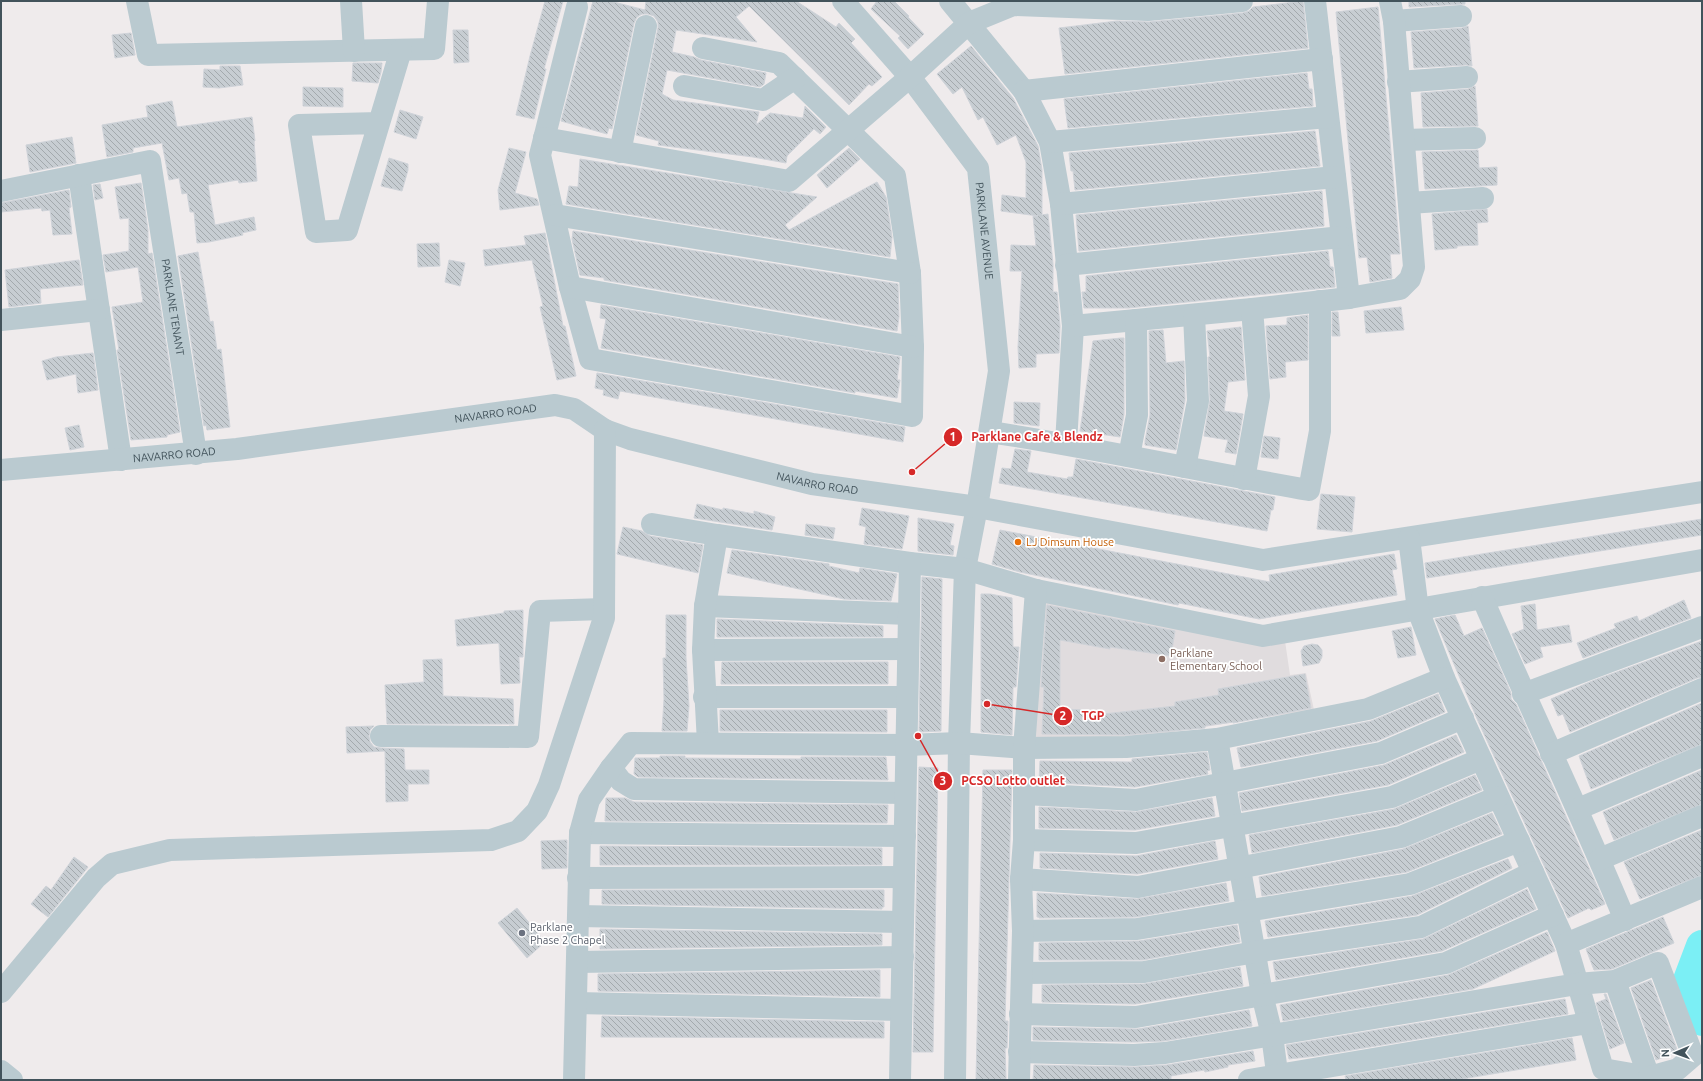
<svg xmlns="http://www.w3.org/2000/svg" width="1703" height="1081" font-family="Ubuntu,sans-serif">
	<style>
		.education { fill: #e0dcde }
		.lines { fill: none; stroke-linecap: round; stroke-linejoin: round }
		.river { stroke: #7beff5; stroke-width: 32 }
		.building { fill: url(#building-back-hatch); stroke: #cfd3d9 }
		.minor { stroke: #bacad0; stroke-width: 22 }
		.food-dot { fill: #e8710a; stroke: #fff; stroke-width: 1.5 }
		.education-dot { fill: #8d6e63; stroke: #fff; stroke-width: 1.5 }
		.worship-dot { fill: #6b7280; stroke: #fff; stroke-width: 1.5 }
		.labels { text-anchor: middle; stroke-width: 3.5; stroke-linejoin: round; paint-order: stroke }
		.street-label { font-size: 11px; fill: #42535b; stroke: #fff }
		.food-label { font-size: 11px; fill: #c56008; stroke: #fff; text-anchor: start }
		.education-label { font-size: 11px; fill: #785e54; stroke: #fff; text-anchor: start }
		.worship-label { font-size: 11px; fill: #5b616d; stroke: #fff; text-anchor: start }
		.leader { fill: none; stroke: #d62828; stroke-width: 1.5 }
		.callout-dot { fill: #d62828; stroke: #fff; stroke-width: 1.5 }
		.mark-label { font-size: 12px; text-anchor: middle; font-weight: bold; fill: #fff }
		.callout-label { font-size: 12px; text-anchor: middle; font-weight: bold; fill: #d62828; stroke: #fff; stroke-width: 3.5; stroke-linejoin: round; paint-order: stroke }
	</style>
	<defs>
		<pattern id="building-back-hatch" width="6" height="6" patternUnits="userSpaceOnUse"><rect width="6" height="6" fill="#c7cdd2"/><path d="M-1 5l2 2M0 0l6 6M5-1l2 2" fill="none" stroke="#a3a9ad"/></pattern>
	</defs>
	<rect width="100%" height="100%" fill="#efebec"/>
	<!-- education -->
	<path class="education" d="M1041 601 1285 641 1290 675 1306 673 1314 710 1127 739 1030 741Z"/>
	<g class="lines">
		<!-- river -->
		<path class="river" d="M1702 946 1688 983 1702 1020"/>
	</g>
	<!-- building -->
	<path class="building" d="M545 1H563L544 69H546L534 119 516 115 530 56Z
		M593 1H610L645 10 646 1H796L836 27 839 23 855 39 851 43 882 77 872 86 869 84 849 105 749 6 736 17 757 42 676 30 672 52 694 57 701 60 766 73 764 84 760 87 667 70 662 94 673 100 759 112 756 125 770 113 803 118 805 106 826 127 820 134 814 129 787 156 786 163 753 157 658 145 659 141 636 135 658 28V22L654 16 648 14H642L637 17 634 23 612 129 609 128 607 134 561 121Z
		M877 1H894L909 16 908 17 924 34 908 49 898 38 900 36 871 9Z
		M1303 1 1308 48 1065 74 1059 28 1117 21 1149 22 1243 13 1249 11 1253 7Z
		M1409 1H1465V4L1409 7Z
		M1378 7 1400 254H1390L1392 278 1370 282 1367 257 1359 258 1336 12Z
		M1468 26 1472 66 1466 65 1414 68 1411 32 1462 28Z
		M453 30H468L469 62 454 63Z
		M131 33 135 55 115 58 112 35Z
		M971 46 1013 98 1038 146 1042 170V215L1048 214 1053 264V292H1057L1060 326 1059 353 1036 354V367L1019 368 1018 347 1022 271H1010L1011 245 1036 246 1033 216H1038L1001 211 1002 195 1026 198V162L1016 135 997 145 983 117 978 120 962 87 953 94 937 74Z
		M353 63H382L381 72 378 83 352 81Z
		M220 66H240L243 85 219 88 203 87 204 69 220 70Z
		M1307 73 1309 89H1312L1313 106 1068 128 1064 99Z
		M1475 86 1478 126 1423 127 1421 93 1468 89Z
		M303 87 343 88V107L303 106Z
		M172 101 177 127 252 117 255 141H254L257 181 239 183 238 180 208 185 215 225 254 217 256 230 242 233 243 235 209 242 197 243 194 212H190L187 193 182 194 179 178 169 180 162 143 133 148V152L107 157 102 125 148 117 146 106Z
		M400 110 423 117 416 139 394 132Z
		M1315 131 1320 166 1075 190 1073 171H1071L1069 153Z
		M72 137 76 163 30 172 26 145Z
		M509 148 526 152 515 193 537 199 539 205 500 210 498 190Z
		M849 148 860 159 827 188 817 175Z
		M1478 150 1479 168 1497 167V185L1425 189 1422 152Z
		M389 158 408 164V170L402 191 381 186Z
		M580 159 817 197 785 225 789 230 877 182 886 197 892 237 890 257 566 204 569 186 578 187Z
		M141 183 148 230V254L152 253 180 432 167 435V437L131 440 117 350H119L112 307 143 302 138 267 106 272 103 255 129 251V218L120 219 115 187Z
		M100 184 103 198 95 200 93 185Z
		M69 190 71 207 69 208 72 234 53 235 50 210 42 211 41 208 1 212V203Z
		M1322 191 1324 226 1079 251 1076 215Z
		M1487 209 1488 222 1477 223 1478 245 1457 246V248L1435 250 1432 214Z
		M573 231 898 284 899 317 897 331 604 280V278L580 275 572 239Z
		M545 233 563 326H565L576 376 557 380 540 307 543 306 532 260 485 266 483 250 526 245 524 236Z
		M439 243 440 266 418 267 417 244Z
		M1328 251 1330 267H1333L1335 287 1128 308H1084L1082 292H1086V276Z
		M198 252 210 322 213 321 217 350 221 349 230 427 207 430 206 425 204 426 178 256Z
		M79 260 83 285 40 289 41 303 9 307 5 270Z
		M449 260 465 263 460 286 445 282Z
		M601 305 900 357 897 380H900L897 398 855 391V393L601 348 606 319 600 318Z
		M1401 307 1404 330 1366 333 1364 311Z
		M1332 312H1338L1340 336H1332Z
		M1308 315V360L1285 362 1286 377 1270 379 1266 326 1287 325V318Z
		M1241 327 1245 380 1228 382 1224 411 1243 414 1236 454 1225 452 1228 440 1204 436 1210 400 1208 357H1210L1207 331Z
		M1163 330 1166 363 1184 361 1185 400 1176 450 1145 445V441L1150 415 1149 331Z
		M1121 338H1124V414L1120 437 1080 431 1093 341Z
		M93 353 98 390 78 393 76 374 47 380 42 361 56 357Z
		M597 373 905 427 903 442 620 391 618 399 603 395 604 390 595 388Z
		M1014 402 1040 403 1039 426 1014 423Z
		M79 425 84 447 70 450 65 428Z
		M1264 436 1280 438 1278 459 1261 457Z
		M1015 449 1031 451 1027 472 1067 479 1068 477H1073L1076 459 1275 497 1273 510H1271L1267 531 999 483 1002 468 1011 469Z
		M1321 494 1355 497 1352 532 1317 529Z
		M697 504 723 510V508L754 514V511L775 517 772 530 694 518Z
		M862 508 909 516 902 549 864 544 866 527 859 525Z
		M918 518 954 524 950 545 954 546 953 555 918 551Z
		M1702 519V535L1427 578 1425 563Z
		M806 524 835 528 833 539 805 535Z
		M623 527 642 531 650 536 703 545 698 573 617 554Z
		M1000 530 1270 582 1269 575 1394 554 1397 569 1392 570 1397 595 1259 619 1179 603 1178 605 1020 572 992 564Z
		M732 550 829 564V566L859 573 860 568 897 574 891 601 844 599 727 573Z
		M922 577 942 579 941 731 919 732Z
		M981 594H990L1012 598 1013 647H1019L1016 687H1013L1012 735 981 732Z
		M1684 600 1691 618 1583 658 1577 643 1616 628 1614 624 1637 616 1639 621Z
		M1535 604 1537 630 1569 625 1572 642 1540 647 1543 657 1525 664 1512 634 1524 629 1521 606Z
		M1047 605 1175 631 1171 656 1110 647V649L1060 640V709L1086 710V716L1175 706V702L1219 695 1218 689 1305 674 1311 708 1233 723V722L1205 726V728L1125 735 1042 734 1044 687H1041Z
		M523 610V657H519L520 683 501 684 499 643 457 646 455 620 504 613V611Z
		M666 615H686V658L689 706 687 731H662L664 699 663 658H666Z
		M1455 615 1464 636 1482 628 1511 693V699L1516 704 1605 904 1591 910 1589 908 1568 918 1478 721 1435 619Z
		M717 619 883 626V637H717Z
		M1411 627 1416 655 1398 658 1392 631Z
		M1702 641V677L1697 678 1570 732 1563 714 1558 716 1551 699 1592 681Z
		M1312 644 1318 645 1322 650V657L1319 663 1303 666 1301 651 1304 646Z
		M442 659 443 696 513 699 514 724H387L385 685 424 682 423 660Z
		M722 662H888V684H721Z
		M1438 694 1445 712 1377 741 1241 767 1237 748 1371 721Z
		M1702 703V744L1591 789 1579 756Z
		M720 710H887V732L720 731Z
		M374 726 370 730 369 736 370 742 374 747 381 748 404 749 405 770H429V784H408V801L386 802 385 751 347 753 346 727Z
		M1456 735 1464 752 1388 785 1242 811 1239 793 1384 765Z
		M1207 752 1210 770 1207 771 1208 774 1135 787 1039 782 1040 761 1132 762V759Z
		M660 756H685V758L801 759V757H886L888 780 638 777 634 774 635 758H660Z
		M919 767 938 768 933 1052H913Z
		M983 770H1012L1005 1021H1008L1007 1048H1005L1006 1079 976 1080Z
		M1702 770V804L1614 840 1603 812Z
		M1475 775 1482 790 1397 825 1252 853 1249 835 1394 809Z
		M606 798H625L634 802 888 805 887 823 605 821Z
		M1212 798 1215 816 1135 830 1039 828V807L1136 812Z
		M1492 813 1502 834 1407 872 1262 896 1259 877 1403 849Z
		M1702 830V875L1640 899 1624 862Z
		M567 840V868L542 869 541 841Z
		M1215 841 1218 859 1137 874 1040 868V853L1136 856Z
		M600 846 882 848V865H600Z
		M74 857 88 867 48 917 31 904 46 886 51 890Z
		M1508 859 1512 868 1417 915 1268 937 1265 921 1412 896Z
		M1226 883 1229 901 1136 917 1039 918V917H1037V893L1137 899Z
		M1527 889 1536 909 1442 951 1276 980 1273 962 1423 939Z
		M602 890H884V907H882V909L602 904Z
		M517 908 545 942 527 958 498 923Z
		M1663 917 1674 943 1612 969 1594 970 1586 949Z
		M1237 925 1240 942 1143 960H1039V943L1139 941Z
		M600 929 882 934V945L600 949Z
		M1547 932 1555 951 1473 989 1283 1021 1280 1005 1448 975Z
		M1240 967 1243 986 1135 1004 1042 1002V985L1144 984Z
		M880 970V997L598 991V974Z
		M1651 980 1678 1052 1656 1060 1631 988Z
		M1604 994H1606L1624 1043 1610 1049 1596 1003 1606 999Z
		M1565 999 1568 1014 1316 1056 1289 1059 1286 1045Z
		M1249 1010 1252 1026 1164 1041 1134 1042 1033 1040V1027L1138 1029Z
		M602 1016 884 1022V1038L601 1037Z
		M1572 1038 1576 1060 1456 1080H1346L1345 1076Z
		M1253 1051 1255 1061 1228 1065V1067L1205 1072 1204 1070 1171 1076V1080H1033L1034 1065 1135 1067 1167 1065Z"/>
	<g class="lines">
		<!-- minor -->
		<g class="minor">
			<path d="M137 1 148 55 434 49 438 1"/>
			<path d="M351 1 354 51"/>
			<path id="s1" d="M843 1 910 77 978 168 999 371 977 507 965 569 959 743 955 1080"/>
			<path d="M950 1 1024 91 1050 142 1061 204 1073 326 1066 443"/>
			<path d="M1315 1 1349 298"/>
			<path d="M577 7 540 155 570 287 590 359 912 416 913 347 910 273 895 176 779 63 703 48"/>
			<path d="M1394 21 1461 16"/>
			<path d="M1398 82 1467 77"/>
			<path d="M684 86 763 100 795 78"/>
			<path d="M1024 91 1322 59"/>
			<path d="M379 123 299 125 316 232 347 230 401 50"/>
			<path d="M544 138 789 181 910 77 969 23 1013 5 1148 10 1242 1"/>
			<path d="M1404 140 1475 138"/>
			<path d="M1050 142 1328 117"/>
			<path d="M620 152 646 26"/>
			<path d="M79 175 121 460"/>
			<path id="s2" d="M1 191 150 161 196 454"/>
			<path d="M1409 203 1483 198"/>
			<path d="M1061 204 1335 177"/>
			<path d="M555 215 910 273"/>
			<path d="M1066 265 1342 237"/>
			<path d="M570 287 913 347"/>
			<path d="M1 320 99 310"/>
			<path d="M1073 326 1252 309 1349 298 1400 289 1410 279 1414 267 1394 21 1390 1"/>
			<path d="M990 432C1097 448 1203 472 1309 490L1320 431V301"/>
			<path d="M1129 456 1137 415 1136 320"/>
			<path d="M1185 467 1198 401 1194 315"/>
			<path id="s3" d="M1 470 237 449 555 405 574 409 605 430 630 439 812 484 977 507 1263 560 1702 492"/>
			<path d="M1244 479 1259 396 1252 309"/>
			<path d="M652 524 717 535 910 563 965 569 1036 590 1263 636 1702 560"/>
			<path d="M1409 538 1418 610 1444 678 1566 944 1603 1069 1649 1077 1615 981"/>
			<path d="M1482 597C1528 705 1580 811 1625 920"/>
			<path d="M705 606 908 614"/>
			<path d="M703 650 908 649"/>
			<path d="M1523 694 1702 627"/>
			<path d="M704 697H907"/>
			<path d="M381 736 528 737 540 611 604 609"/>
			<path d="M1217 739 1262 994 1272 1035 1278 1080"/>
			<path d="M708 743 703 650 705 606 717 535"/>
			<path d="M1551 754 1702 689"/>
			<path d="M611 768 621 781 634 789 905 793"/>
			<path d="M1025 794 1136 800 1381 753 1463 718"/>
			<path d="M1578 809 1702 756"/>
			<path d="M580 833 905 836"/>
			<path d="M1024 840 1136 843 1392 797 1481 759"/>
			<path d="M1600 859 1702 816"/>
			<path d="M578 878 904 877"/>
			<path d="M1021 879 1138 887 1401 837 1498 797"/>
			<path d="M579 916 903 922"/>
			<path d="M1023 931 1137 929 1410 884 1519 841"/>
			<path d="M1566 944 1702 887"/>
			<path d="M577 962 903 957"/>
			<path d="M1022 973 1144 972 1255 952 1421 927 1533 872"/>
			<path d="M1 992 96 878 112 864 170 850 491 840 518 831 537 811 549 785 604 618 605 430"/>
			<path d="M576 1003 901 1010"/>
			<path d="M1020 1014 1136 1017 1446 963 1553 915"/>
			<path d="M1019 1052 1134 1055 1165 1053 1577 984 1615 981 1658 963 1693 1056 1678 1069 1649 1077"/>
			<path d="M1 1071 12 1080"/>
			<path d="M574 1080 580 833 589 800 611 768 631 743 906 745 959 743 1024 748 1126 747 1217 739 1368 709 1444 678"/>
			<path d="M900 1080 910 563"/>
			<path d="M1019 1080 1023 931 1021 879 1024 840V748L1036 590"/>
			<path d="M1249 1080 1588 1023"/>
		</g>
	</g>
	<!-- markers -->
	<circle class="food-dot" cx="1018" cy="542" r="4"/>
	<circle class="education-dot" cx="1162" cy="659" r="4"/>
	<circle class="worship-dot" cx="522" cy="933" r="4"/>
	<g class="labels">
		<!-- street labels -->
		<g class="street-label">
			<text dy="4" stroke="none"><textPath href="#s1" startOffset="278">PARKLANE AVENUE</textPath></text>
			<text dy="4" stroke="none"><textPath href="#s2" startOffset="300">PARKLANE TENANT</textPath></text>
			<text dy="4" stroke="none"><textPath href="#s3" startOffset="498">NAVARRO ROAD</textPath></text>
			<text dy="4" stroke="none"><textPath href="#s3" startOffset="174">NAVARRO ROAD</textPath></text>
			<text dy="4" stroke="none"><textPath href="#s3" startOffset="834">NAVARRO ROAD</textPath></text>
		</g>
		<!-- food labels -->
		<g class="food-label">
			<text x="1026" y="546">LJ Dimsum House</text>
		</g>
		<!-- education labels -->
		<g class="education-label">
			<text x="1170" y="657">Parklane<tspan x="1170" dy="13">Elementary School</tspan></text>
		</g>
		<!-- worship labels -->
		<g class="worship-label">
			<text x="530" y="931">Parklane<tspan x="530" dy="13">Phase 2 Chapel</tspan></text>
		</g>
	</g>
	<!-- callouts -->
	<path class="leader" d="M912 472L953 437M987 704L1063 716M918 736L943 781"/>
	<g class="callout-dot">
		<circle cx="912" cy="472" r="4"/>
		<circle cx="987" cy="704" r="4"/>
		<circle cx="918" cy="736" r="4"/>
		<circle cx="953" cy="437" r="10"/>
		<circle cx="1063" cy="716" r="10"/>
		<circle cx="943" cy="781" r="10"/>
	</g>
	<g class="mark-label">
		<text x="953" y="441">1</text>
		<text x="1063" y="720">2</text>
		<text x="943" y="785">3</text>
	</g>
	<g class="callout-label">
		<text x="1037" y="441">Parklane Cafe &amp; Blendz</text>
		<text x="1093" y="720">TGP</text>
		<text x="1013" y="785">PCSO Lotto outlet</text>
	</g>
	<!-- border -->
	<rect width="1703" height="1081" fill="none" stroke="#42535b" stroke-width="4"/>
	<!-- north arrow -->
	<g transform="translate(1675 1053) rotate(268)" stroke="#ffffff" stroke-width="3" paint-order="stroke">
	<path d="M0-3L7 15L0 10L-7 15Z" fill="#42535b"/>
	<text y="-6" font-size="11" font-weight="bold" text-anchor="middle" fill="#42535b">N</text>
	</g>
</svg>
